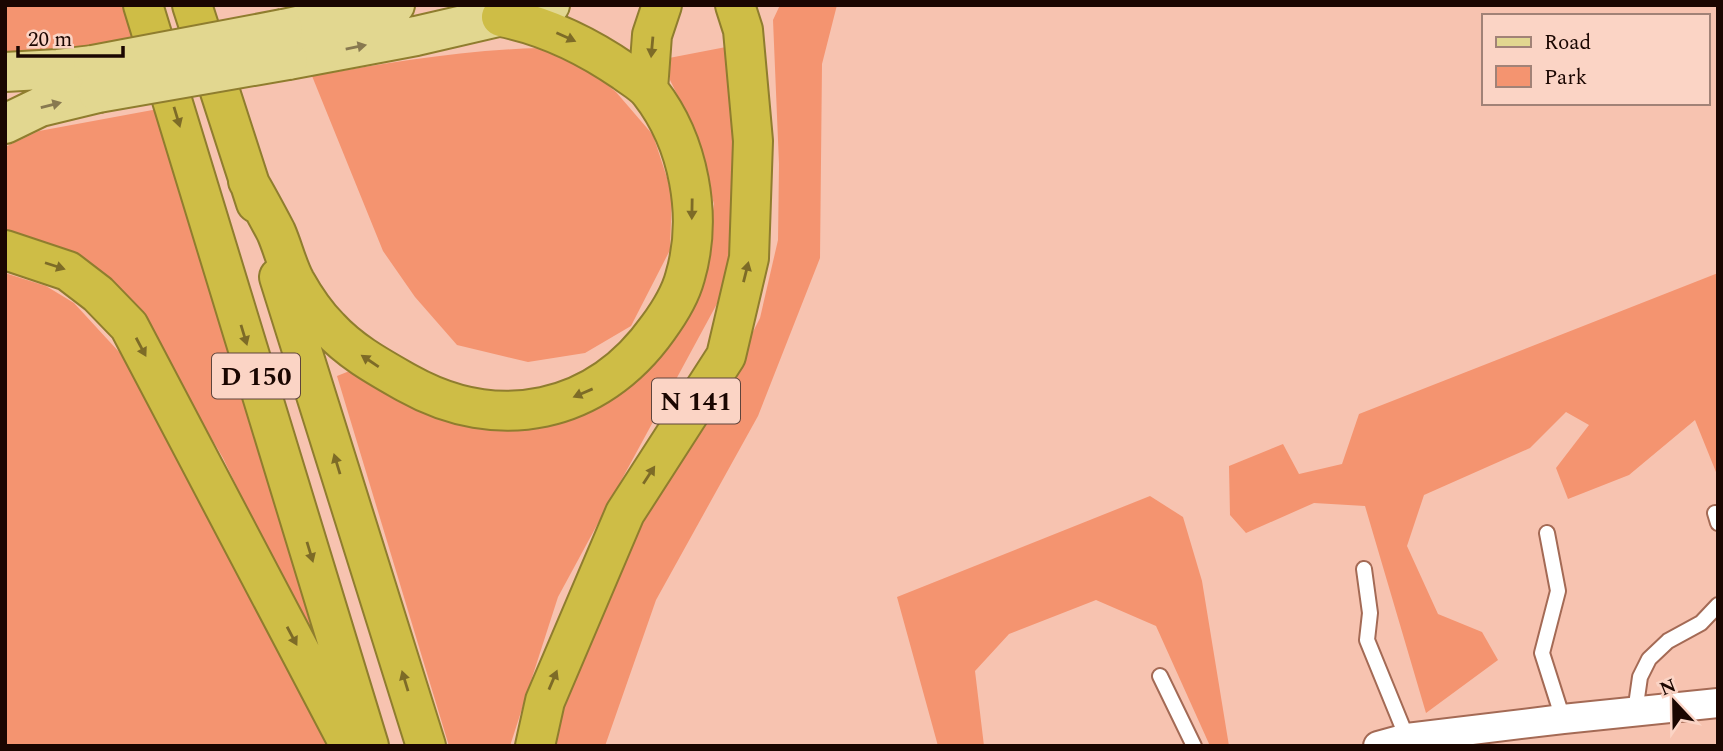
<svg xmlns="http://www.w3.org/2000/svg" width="1723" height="751" font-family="Spectral,serif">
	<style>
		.green { fill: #f49470 }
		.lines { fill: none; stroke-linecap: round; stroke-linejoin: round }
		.lane-casing { stroke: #a46a55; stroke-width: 18 }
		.street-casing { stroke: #a46a55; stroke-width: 32 }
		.primary-casing { stroke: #8f7d2e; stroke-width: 42 }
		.highway-casing { stroke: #8f7d2e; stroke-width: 42 }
		.lane { stroke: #fff; stroke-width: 14 }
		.street { stroke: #fff; stroke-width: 28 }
		.primary { stroke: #e2d790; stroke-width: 38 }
		.highway { stroke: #cebd46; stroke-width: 38 }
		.primary-bridge-casing { stroke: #8f7d2e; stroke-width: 42; stroke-linecap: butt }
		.primary-bridge { stroke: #e2d790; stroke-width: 38 }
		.oneway { fill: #7d6b27 }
		.oneway2 { fill: #887950 }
		.labels { text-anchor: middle; stroke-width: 6; stroke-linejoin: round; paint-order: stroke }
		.shield { fill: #fbd4c5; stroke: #5e443c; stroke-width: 2 }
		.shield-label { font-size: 26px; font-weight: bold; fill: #1a0601 }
	</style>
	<rect width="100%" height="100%" fill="#f7c3b0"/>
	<!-- green -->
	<path class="green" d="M5 5H125L135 36 75 50 5 58Z
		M780 5H837L822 64 820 258 758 416 656 600 605 746H553L566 693 647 512 727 383 760 318 778 240 779 164 773 20Z
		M726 47 738 111 737 227 725 289 558 597 510 746H449L337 376 352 370 490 422 662 351 702 288 714 204 693 127 670 80 669 58Z
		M539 48 580 63 616 92 653 135 672 193 670 250 631 326 585 353 528 362 457 345 415 297 383 251 312 76C388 63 462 50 539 48Z
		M158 109 325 642 312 643 223 458 147 328 5 238V147L39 131Z
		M5 273 46 286 74 303 120 353 226 546 328 746H5Z
		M1718 273V477L1695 420 1629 475 1568 499 1556 468 1589 425 1566 412 1530 448 1424 495 1407 546 1438 614 1482 632 1498 660 1426 713 1365 506 1314 503 1246 533 1230 515 1229 466 1283 444 1299 474 1342 464 1359 414Z
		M1150 496 1183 517 1202 581 1229 746H1210L1156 626 1096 600 1009 634 975 671 984 746H938L897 597Z"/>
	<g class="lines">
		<!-- lane casing -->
		<g class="lane-casing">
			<path id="lane" d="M1715 513 1718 523
				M1547 533 1558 591 1542 653 1563 719
				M1364 569 1370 613 1367 640 1407 738
				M1160 676 1194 746
				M1635 712 1640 677 1649 659 1668 641 1701 623 1718 605"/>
		</g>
		<!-- street casing -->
		<g class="street-casing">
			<path id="street" d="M1378 746 1407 738 1563 719 1718 703"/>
		</g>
		<!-- primary casing -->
		<g class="primary-casing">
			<path id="primary" d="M283 29 395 5
				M288 60 416 36 550 5
				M5 72 58 69 93 65
				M5 124 40 107 98 93"/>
		</g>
		<!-- highway casing -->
		<g class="highway-casing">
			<path id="highway" d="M143 5 369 746
				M192 5 256 203
				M648 89 652 35 662 5
				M248 181C258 198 267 215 276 232 283 248 287 266 295 281 304 297 317 316 329 328 351 352 379 367 407 383 498 434 597 414 658 328 669 313 680 296 685 277 703 216 689 142 650 92 644 84 633 78 625 72 586 45 547 26 501 17
				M5 250 68 271 98 294 129 326 350 746
				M279 277 426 746
				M535 746 545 701 625 513 726 356 749 258 753 141 743 30 735 5"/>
		</g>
		<!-- lane -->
		<use href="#lane" class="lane"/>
		<!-- street -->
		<use href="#street" class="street"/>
		<!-- primary -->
		<use href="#primary" class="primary"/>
		<!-- highway -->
		<use href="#highway" class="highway"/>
		<!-- primary-bridge casing -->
		<g class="primary-bridge-casing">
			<path id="primary-bridge" d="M93 65 283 29
				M98 93 288 60"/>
		</g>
		<!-- primary-bridge -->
		<use href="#primary-bridge" class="primary-bridge"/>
	</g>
	<!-- one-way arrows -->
	<defs><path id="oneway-solid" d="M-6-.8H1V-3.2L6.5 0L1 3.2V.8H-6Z" transform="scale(1.75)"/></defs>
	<g class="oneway">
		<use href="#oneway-solid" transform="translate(566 37) rotate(24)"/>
		<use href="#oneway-solid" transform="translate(652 47) rotate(95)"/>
		<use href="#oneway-solid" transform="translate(177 117) rotate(73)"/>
		<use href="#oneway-solid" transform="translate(692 209) rotate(91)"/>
		<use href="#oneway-solid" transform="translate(55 266) rotate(18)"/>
		<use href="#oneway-solid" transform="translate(746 272) rotate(-76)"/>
		<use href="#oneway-solid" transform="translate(244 335) rotate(73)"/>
		<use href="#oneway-solid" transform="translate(141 347) rotate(62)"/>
		<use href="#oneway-solid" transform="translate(370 361) rotate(-146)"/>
		<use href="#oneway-solid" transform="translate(583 393) rotate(157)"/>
		<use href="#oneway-solid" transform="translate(337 464) rotate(-107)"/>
		<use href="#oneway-solid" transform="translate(649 475) rotate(-57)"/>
		<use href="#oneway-solid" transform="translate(310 552) rotate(73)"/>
		<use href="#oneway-solid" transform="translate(292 636) rotate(62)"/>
		<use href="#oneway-solid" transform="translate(553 680) rotate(-67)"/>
		<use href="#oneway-solid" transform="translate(405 681) rotate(-107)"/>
	</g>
	<g class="oneway2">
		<use href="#oneway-solid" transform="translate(356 47) rotate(-11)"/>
		<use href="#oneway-solid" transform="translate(51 105) rotate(-14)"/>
	</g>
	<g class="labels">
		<!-- shield labels -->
		<g class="shield">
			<rect x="212" y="353.5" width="88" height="45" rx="5"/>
			<rect x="652" y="378.5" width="88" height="45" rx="5"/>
		</g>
		<g class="shield-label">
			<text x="256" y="385">D 150</text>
			<text x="696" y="410">N 141</text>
		</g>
	</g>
	<!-- border -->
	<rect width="1723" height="751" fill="none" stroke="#1a0601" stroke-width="14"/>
	<!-- legend -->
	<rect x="1482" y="14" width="228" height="91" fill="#fbd4c5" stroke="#a18277" stroke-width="2"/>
	<rect x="1496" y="37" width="35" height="10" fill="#e2d790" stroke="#a18277" stroke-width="2"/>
	<text x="1544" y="49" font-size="21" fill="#1a0601">Road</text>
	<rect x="1496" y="66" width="35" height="21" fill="#f49470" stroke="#a18277" stroke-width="2"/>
	<text x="1544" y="84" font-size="21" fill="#1a0601">Park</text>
	<!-- north arrow -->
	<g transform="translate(1674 702) rotate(338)" stroke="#fbd4c5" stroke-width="5" paint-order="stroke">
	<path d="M0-5L12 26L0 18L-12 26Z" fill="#1a0601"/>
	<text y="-10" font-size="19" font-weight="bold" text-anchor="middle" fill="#1a0601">N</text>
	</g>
	<!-- scale -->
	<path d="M18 46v10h105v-10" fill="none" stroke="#1a0601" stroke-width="3.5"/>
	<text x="28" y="46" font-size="21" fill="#1a0601" stroke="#fbd4c5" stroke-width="5" paint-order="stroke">20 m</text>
</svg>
